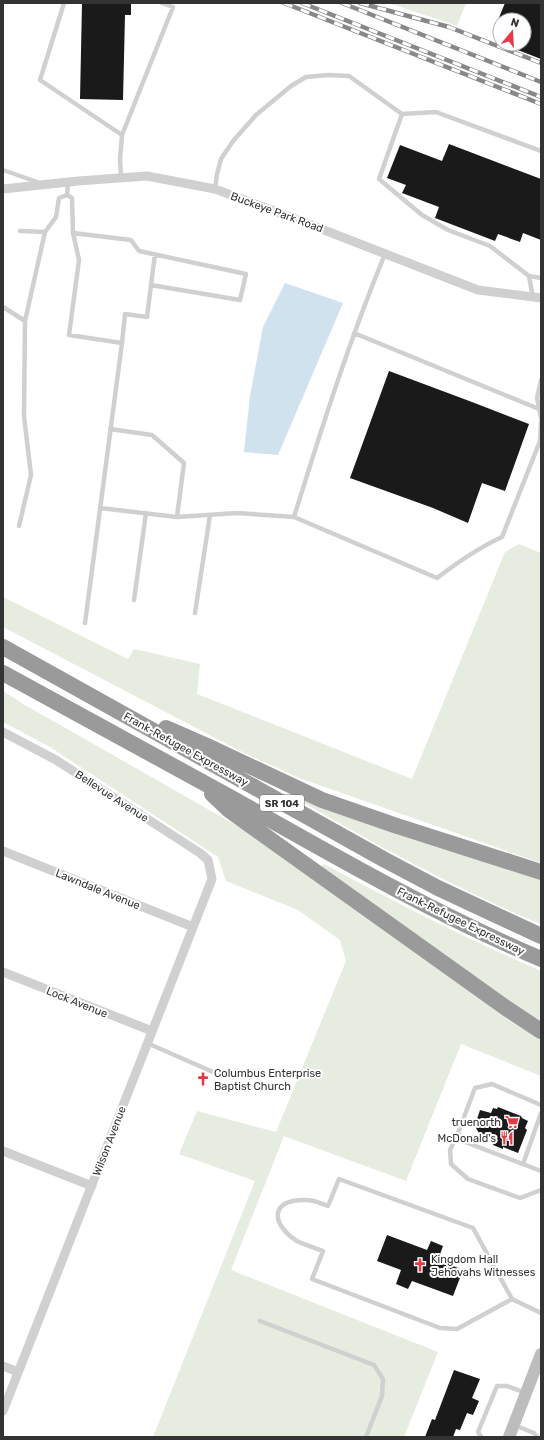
<svg xmlns="http://www.w3.org/2000/svg" width="544" height="1440" font-family="Rubik,sans-serif">
	<style>
		.green { fill: #e6ecdf }
		.water { fill: #cfe2ee }
		.building { fill: #1a1a1a }
		.lines { fill: none; stroke-linecap: round; stroke-linejoin: round }
		.service { stroke: #d0d0d0; stroke-width: 4.5 }
		.minor { stroke: #d0d0d0; stroke-width: 9 }
		.secondary { stroke: #bdbdbd; stroke-width: 12 }
		.motorway { stroke: #9a9a9a; stroke-width: 16 }
		.rail-casing { stroke: #888; stroke-width: 4.5 }
		.rail { stroke: #fff; stroke-width: 3; stroke-dasharray: 9; stroke-linecap: butt }
		.labels { text-anchor: middle; stroke-width: 4; stroke-linejoin: round; paint-order: stroke }
		.shield { fill: #fff; stroke: #707070; stroke-width: 1 }
		.shield-label { font-size: 10px; font-weight: bold; fill: #333 }
		.street-label { font-size: 11px; fill: #333; stroke: #fff }
		.poi-label { font-size: 11px; fill: #333; stroke: #fff; text-anchor: start }
	</style>
	<rect width="100%" height="100%" fill="#fff"/>
	<!-- green -->
	<path class="green" d="M389 3H466L457 26Z
		M519 544 541 553V863L302 779 244 753 3 627V597L128 659 134 649 200 664 197 694 412 779 505 552Z
		M3 691 25 705 241 828 438 968 513 1023 541 1039V1076L461 1044 406 1181 284 1136 231 1270 438 1352 404 1437H153L255 1181 179 1154 197 1111 276 1132 346 961 340 940 298 910 226 881 218 857 50 747 3 722Z
		M279 786 541 878V924C450 887 365 838 280 789Z
		M324 864C395 902 467 939 541 971V1021L499 995 321 867Z"/>
	<!-- water -->
	<path class="water" d="M285 283 343 303 278 455 244 452 250 396 263 327Z"/>
	<!-- building -->
	<path class="building" d="M82 3H131V15H125L123 100 80 99Z
		M505 3H541V59L505 45 524 44V20H498Z
		M449 144 541 179V240L523 233 520 242 498 234 495 241 435 218 439 207 402 193 406 185 387 178 400 145 442 161Z
		M389 371 472 402 529 424 505 491 482 483 468 523 433 508 350 478Z
		M498 1107 521 1116 522 1118 528 1121 525 1128 527 1130 518 1153 503 1147V1149L493 1145 495 1141 480 1135 476 1128 478 1123 476 1122 480 1110 491 1113 493 1108 497 1109Z
		M387 1235 427 1250 431 1241 443 1246 438 1260 463 1270 453 1296 412 1281 408 1289 396 1284 401 1270 377 1261Z
		M454 1370 480 1379 472 1398 479 1401 473 1415 467 1413 460 1430 456 1429 453 1437H425L432 1419 435 1420Z"/>
	<g class="lines">
		<!-- service -->
		<path class="service" d="M64 3 40 80 122 135
			M3 170 40 183
			M121 178 120 159 122 135 173 7 162 3
			M215 189 217 174 221 159 233 141 256 115 291 86 306 77 328 75 349 76 402 114
			M67 195 72 198 73 233 131 240 139 251 246 274 240 300 151 285 155 254
			M20 231 45 232 56 217 59 198 67 195 68 183
			M73 233 79 260 69 335 122 343 125 314 147 317 151 285
			M385 254C349 341 322 427 294 517L437 578C458 562 478 548 502 537L540 441 541 422
			M529 276 541 278
			M533 298 529 276 490 246 448 230 422 215 379 179 402 114 436 112 541 151
			M3 307 25 321
			M354 333 539 409
			M541 380 537 398 541 418
			M110 429 152 435 184 463 177 517
			M100 508 177 517 237 513 294 517
			M19 526 31 475 24 416 25 321 45 232
			M134 600 146 513
			M195 613 210 515
			M85 623 122 343
			M147 1043 213 1072
			M541 1105 492 1084 475 1088 458 1133 465 1142 541 1171
			M458 1133 450 1150 451 1164 468 1179 520 1198 541 1190
			M523 1164 541 1113
			M512 1299 457 1329 440 1328 312 1279 323 1251C315 1248 305 1245 297 1241 269 1223 271 1198 307 1200 314 1200 322 1204 328 1206L339 1179 473 1228 512 1299 541 1313
			M260 1321 374 1365 383 1379 382 1396 366 1437
			M514 1425 534 1433 537 1437
			M481 1437 478 1432 497 1386H507L526 1393"/>
		<!-- minor -->
		<path class="minor" d="M3 189 78 181 147 176 215 189 301 221 478 290 541 298
			M3 732 56 760 200 853 208 860 212 879 3 1411
			M3 851 193 927
			M3 972 152 1031
			M3 1151 92 1186
			M3 1366 18 1372"/>
		<!-- secondary -->
		<path class="secondary" d="M509 1437 541 1354"/>
		<!-- motorway -->
		<path class="motorway" d="M3 647 385 860 438 888 541 936
			M3 673C81 715 159 758 237 801 336 857 435 914 541 959
			M166 728 205 745 322 800 394 825 541 872
			M212 794 229 810 506 1008 541 1031"/>
		<!-- rail casing -->
		<g class="rail-casing">
			<path id="rail" d="M284 3 541 104
				M302 3 541 97
				M342 3 541 82
				M360 3 449 27 541 63"/>
		</g>
		<!-- rail -->
		<use href="#rail" class="rail"/>
	</g>
	<!-- icons -->
	<defs>
		<g id="church-bare" transform="scale(1.08)"><path d="M-1.2-6h2.4v3.5h3.3v2.4h-3.3V6h-2.4V-.1h-3.3v-2.4h3.3Z" fill="#e63946" stroke="#fff" stroke-width="2.5" paint-order="stroke"/></g>
		<g id="supermarket-bare" transform="scale(1.08)"><path d="M-6-5.5h2.5l.6 2H6L4.5 2H-2.5L-4.4-4H-6ZM-1.5 3.2a1.3 1.3 0 1 0 .1 0ZM3 3.2a1.3 1.3 0 1 0 .1 0Z" fill="#e63946" stroke="#fff" stroke-width="2.5" paint-order="stroke"/></g>
		<g id="restaurant-bare" transform="scale(1.08)"><path d="M-5-6h1v4h1v-4h1v4h1v-4h1v5L-1.5 .5V6h-2V.5L-5-1ZM5-6V6H3V1.5H1.5Q1.5-4 5-6Z" fill="#e63946" stroke="#fff" stroke-width="2.5" paint-order="stroke"/></g>
	</defs>
	<g fill-rule="evenodd">
		<use href="#church-bare" x="203" y="1079"/>
		<use href="#supermarket-bare" x="512" y="1122"/>
		<use href="#restaurant-bare" x="507" y="1138"/>
		<use href="#church-bare" x="420" y="1265"/>
	</g>
	<g class="labels">
		<!-- shield labels -->
		<rect class="shield" x="260" y="795" width="44" height="16" rx="3"/>
		<g class="shield-label">
			<text x="282" y="807">SR 104</text>
		</g>
		<!-- street labels -->
		<g class="street-label">
			<text transform="translate(277 212) rotate(20)" y="4">Buckeye Park Road</text>
			<text transform="translate(186 749) rotate(29)" y="4">Frank-Refugee Expressway</text>
			<text transform="translate(112 796) rotate(33)" y="4">Bellevue Avenue</text>
			<text transform="translate(98 889) rotate(22)" y="4">Lawndale Avenue</text>
			<text transform="translate(461 921) rotate(26)" y="4">Frank-Refugee Expressway</text>
			<text transform="translate(77 1002) rotate(22)" y="4">Lock Avenue</text>
			<text transform="translate(109 1141) rotate(-69)" y="4">Wilson Avenue</text>
		</g>
		<!-- poi labels -->
		<g class="poi-label">
			<text x="214" y="1077">Columbus Enterprise<tspan x="214" dy="13">Baptist Church</tspan></text>
			<text x="501" y="1126" text-anchor="end">truenorth</text>
			<text x="496" y="1142" text-anchor="end">McDonald's</text>
			<text x="431" y="1263">Kingdom Hall<tspan x="431" dy="13">Jehovahs Witnesses</tspan></text>
		</g>
	</g>
	<!-- border -->
	<rect width="544" height="1440" fill="none" stroke="#333333" stroke-width="8"/>
	<!-- north arrow -->
	<g transform="translate(512 32) rotate(18)"><circle r="19" fill="#ffffff" stroke="#adadad"/>
	<path d="M0-3L7 15L0 10L-7 15Z" fill="#e63946"/>
	<text y="-6" font-size="11" font-weight="bold" text-anchor="middle" fill="#333333">N</text>
	</g>
</svg>
